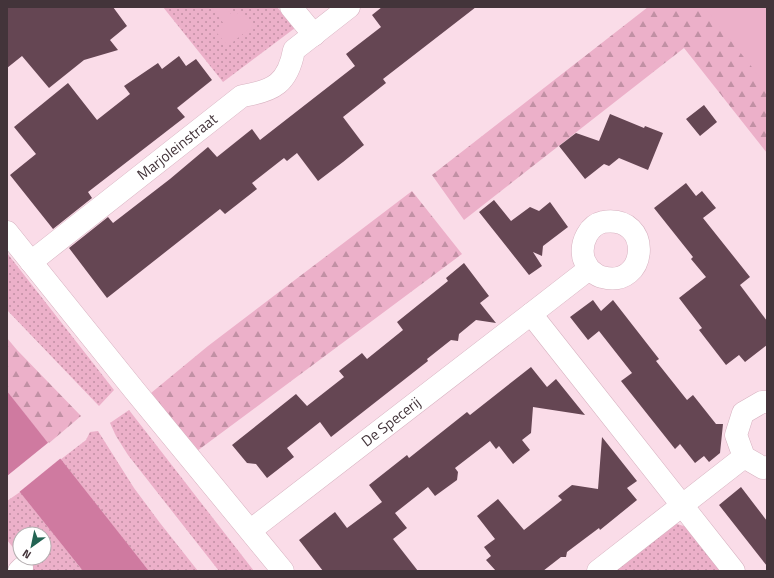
<svg xmlns="http://www.w3.org/2000/svg" width="774" height="578" font-family="'Titillium Web',sans-serif">
	<style>
		.grass { fill: url(#grass-dots) }
		.forest { fill: url(#forest-firs) }
		.green { fill: #ecb0c9 }
		.water { fill: #cf7aa0 }
		.pier { fill: #fadce8 }
		.building { fill: #654653 }
		.lines { fill: none; stroke-linecap: round; stroke-linejoin: round }
		.street-casing { stroke: #d7b2c0; stroke-width: 23 }
		.street { stroke: #fff; stroke-width: 22 }
		.labels { text-anchor: middle; stroke-width: 4; stroke-linejoin: round; paint-order: stroke }
		.street-label { font-size: 15px; fill: #43343a; stroke: #fff }
	</style>
	<defs>
		<pattern id="grass-dots" width="8" height="8" patternUnits="userSpaceOnUse"><rect width="8" height="8" fill="#ecb0c9"/><path d="M2 2h.1M6 6h.1" fill="none" stroke="#c190a4" stroke-width="1.8" stroke-linecap="round"/></pattern>
		<pattern id="forest-firs" width="22" height="20" patternUnits="userSpaceOnUse"><rect width="22" height="20" fill="#ecb0c9"/><path d="M5 1l3.5 6h-7zM16 11l3.5 6h-7z" fill="#c190a4"/></pattern>
	</defs>
	<rect width="100%" height="100%" fill="#fadce8"/>
	<!-- grass -->
	<path class="grass" d="M163 7H277L295 28 223 82Z
		M7 253 114 390 99 406 7 310Z
		M129 410 254 571H219L128 455 116 436 110 423Z
		M98 431 134 488 160 523 198 571H149L60 460 86 440 90 432Z
		M20 492 83 571H32L22 558H44V534H20V556L7 540V501Z
		M671 524H677L687 527 721 571H614Z"/>
	<!-- forest -->
	<path class="forest" d="M648 7H750L767 29V153L684 48 464 220 432 175Z
		M412 191 462 254 197 451 151 393 208 346Z
		M7 338 17 350 81 416 48 444 7 391Z"/>
	<!-- green -->
	<path class="green" d="M211 7H225L233 16 241 11 254 25 228 46 216 32 224 24Z
		M704 7H767V86Z"/>
	<!-- water -->
	<path class="water" d="M7 391 149 571H83L7 476Z"/>
	<!-- pier -->
	<path class="pier" d="M49 442 61 458 18 493 7 479V476Z"/>
	<!-- building -->
	<path class="building" d="M7 7H113L127 26 110 40 118 50 84 60 49 88 22 56 7 68Z
		M382 7H476L383 79 386 83 343 117 364 145 343 162 318 181 297 153 287 161 284 158 252 183 257 189 225 214 220 209 107 298 69 248 108 217 113 223 170 179 208 147 217 157 252 129 260 140 355 66 346 54 381 27 372 15Z
		M179 56 186 66 196 59 212 80 177 108 185 117 88 192 92 198 53 229 10 175 36 154 14 127 68 83 97 120 130 94 124 86 158 63 162 69Z
		M704 105 717 122 700 136 686 119Z
		M610 114 644 128 645 126 663 133 648 170 619 158 609 166 604 164 585 179 559 146 576 133 599 141Z
		M686 183 696 196 702 191 716 208 703 218 750 277 740 285 767 321V345L745 362 739 355 726 365 699 330 702 328 679 298 706 277 691 259 693 257 654 208Z
		M494 200 511 221 530 207 539 211 550 202 568 227 543 246 542 256 533 252 542 266 529 275 479 212Z
		M464 263 489 296 480 303 496 323 476 320 459 334 458 341 451 340 427 359 428 361 331 437 320 422 287 448 294 457 267 478 256 464 247 463 232 445 296 394 307 406 344 377 339 371 362 353 367 359 403 330 397 322 448 281 446 278Z
		M593 300 601 311 613 300 659 359 656 361 687 400 693 395 716 424H723L720 453 709 462 704 456 695 463 680 444 675 449 621 381 632 373 599 331 588 340 570 317Z
		M531 367 547 387 556 379 585 415 533 407 531 433 522 440 530 450 513 464 499 446 496 449 490 441 455 468 458 472 457 480 435 496 428 487 395 513 407 528 393 539 418 571H323L299 540 335 512 347 528 382 502 369 485 407 455 409 458 467 412 470 415Z
		M602 437 637 481 627 488 637 500 600 530 599 528 567 552 566 557H561L543 571H496L486 560 491 556 484 547 495 539 477 516 498 499 524 530 562 500 558 496 572 485 598 489Z
		M741 487 767 521V566L719 505Z"/>
	<g class="lines">
		<!-- street casing -->
		<g class="street-casing">
			<g id="street">
				<path d="M291 7 314 35"/>
				<path d="M7 232 135 391 283 571"/>
				<path id="s1" d="M31 262 242 96C274 91 288 83 294 50L349 7"/>
				<path d="M531 314 589 269C593 272 597 276 602 277 648 290 654 214 603 222 589 225 581 242 583 255 583 260 587 265 589 269"/>
				<path d="M767 402H762L743 413 736 435 744 457 763 468 767 467"/>
				<path id="s2" d="M251 530 531 314 734 571"/>
				<path d="M19 571 22 568"/>
				<path d="M598 571 744 457"/>
			</g>
		</g>
		<!-- street -->
		<use href="#street" class="street"/>
	</g>
	<g class="labels">
		<!-- street labels -->
		<g class="street-label">
			<text dy="5" stroke="none"><textPath href="#s1" startOffset="186">Marjoleinstraat</textPath></text>
			<text dy="5" stroke="none"><textPath href="#s2" startOffset="177">De Specerij</textPath></text>
		</g>
	</g>
	<!-- border -->
	<rect width="774" height="578" fill="none" stroke="#43343a" stroke-width="16"/>
	<!-- north arrow -->
	<g transform="translate(32 546) rotate(213)"><circle r="19" fill="#ffffff" stroke="#b4aeb0"/>
	<path d="M0-3L7 15L0 10L-7 15Z" fill="#236453"/>
	<text y="-6" font-size="11" font-weight="bold" text-anchor="middle" fill="#43343a">N</text>
	</g>
</svg>
